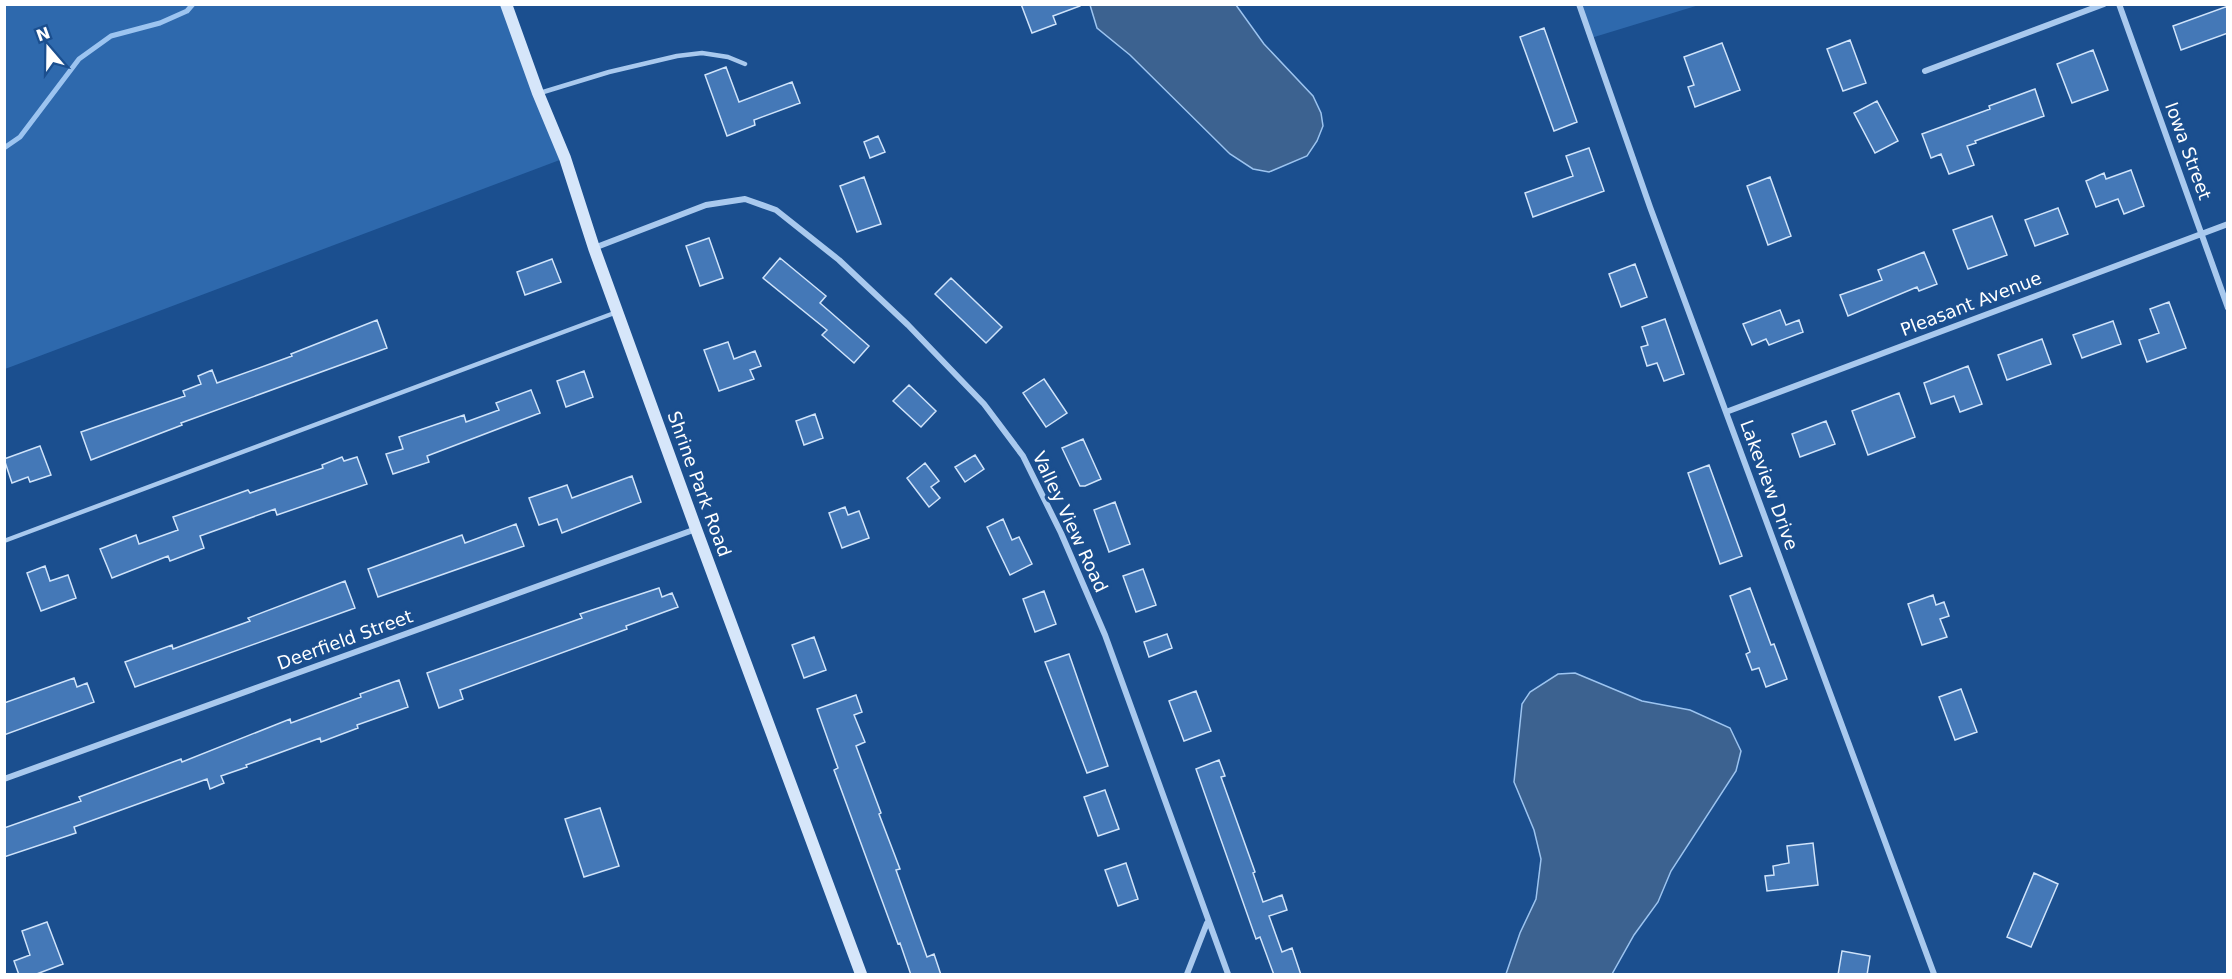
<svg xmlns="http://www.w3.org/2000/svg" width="2232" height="979" font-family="'DejaVu Sans',sans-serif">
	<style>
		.green { fill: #2e69ad }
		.water { fill: #3c6290; stroke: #9cc4f0; stroke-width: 1.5 }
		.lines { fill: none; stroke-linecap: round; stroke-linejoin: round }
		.stream { stroke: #9cc4f0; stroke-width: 5 }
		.building { fill: #4478b7; stroke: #cfe3fa; stroke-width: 1.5 }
		.lane { stroke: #a9c9ee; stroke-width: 4.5 }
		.street { stroke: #a9c9ee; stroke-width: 6 }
		.secondary { stroke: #d6e6fa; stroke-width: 12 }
		.labels { text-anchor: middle; stroke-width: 6; stroke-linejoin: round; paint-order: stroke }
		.street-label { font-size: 18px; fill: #fff; stroke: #1b4f8f }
	</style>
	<rect width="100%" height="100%" fill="#1b4f8f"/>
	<!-- green -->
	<path class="green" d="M1579 4 1699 5 1591 38Z
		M5 5H506L565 158 5 369Z"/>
	<!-- water -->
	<path class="water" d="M1090 5H1236L1264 44 1313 96 1321 113 1323 126 1317 141 1307 156 1269 172 1253 169 1230 154 1130 55 1097 28Z
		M1575 673 1642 701 1690 710 1730 728 1741 751 1736 771 1671 871 1658 902 1634 935 1612 974H1506L1520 933 1536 899 1541 859 1534 830 1514 782 1522 704 1530 692 1558 674Z"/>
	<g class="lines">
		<!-- stream -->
		<path class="stream" d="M4 148 20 137 79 59 111 36 160 23 187 11 193 4"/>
	</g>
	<!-- building -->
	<path class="building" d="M1021 4H1080V6L1053 16 1056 24 1032 33Z
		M2228 6V33L2181 50 2173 26Z
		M1544 28 1577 122 1554 131 1520 37Z
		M1850 40 1866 83 1843 91 1827 49Z
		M1722 43 1740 90 1695 107 1688 87 1694 85 1684 57Z
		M2093 50 2108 90 2072 103 2057 64Z
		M726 67 739 102 792 82 800 103 754 120 755 125 727 136 705 75Z
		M2035 89 2044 116 1975 141 1976 143 1967 146 1974 165 1949 174 1941 154 1931 158 1922 134 1990 109 1989 106Z
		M1877 101 1898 141 1875 153 1854 113Z
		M878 136 885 152 870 158 864 142Z
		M1589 148 1604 191 1533 217 1525 193 1573 176 1566 156Z
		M2131 170 2144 206 2124 214 2118 199 2096 207 2086 181 2104 173 2106 179Z
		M864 177 881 224 857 232 840 186Z
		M1770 177 1791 236 1768 245 1747 186Z
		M2058 208 2068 234 2035 246 2025 220Z
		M1992 216 2007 255 1968 269 1953 230Z
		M709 238 723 278 700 286 686 246Z
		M1924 252 1937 284 1919 291 1917 287 1848 316 1840 295 1882 280 1878 270Z
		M780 258 826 296 820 303 869 346 854 363 822 335 827 330 763 278Z
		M552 259 561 282 525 295 517 272Z
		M1635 264 1647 297 1621 307 1609 274Z
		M951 278 1002 327 986 343 935 294Z
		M2169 302 2186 348 2147 362 2139 340 2159 333 2150 309Z
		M1780 310 1786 325 1799 320 1803 332 1769 345 1766 339 1752 345 1743 324Z
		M1665 319 1684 374 1664 381 1657 363 1647 366 1641 347 1648 345 1642 327Z
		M377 320 387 348 181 423 182 425 91 460 81 432 185 396 183 391 201 384 198 376 212 370 217 383 292 356 291 354Z
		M2113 321 2121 344 2082 358 2073 335Z
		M2042 339 2051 364 2007 380 1998 355Z
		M728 342 734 359 755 351 761 366 750 370 754 379 719 391 704 350Z
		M1968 366 1982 404 1960 412 1954 396 1931 404 1924 383Z
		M584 371 593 397 566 407 557 381Z
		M1044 379 1067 413 1046 427 1023 393Z
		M909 385 936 411 921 427 893 401Z
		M531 390 540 413 427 456 429 462 393 474 386 454 403 449 399 437 464 415 466 422 499 410 496 403Z
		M1899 393 1915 437 1868 455 1852 411Z
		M815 414 823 438 804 445 796 421Z
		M1826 421 1835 444 1800 457 1792 434Z
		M1083 439 1101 479 1085 486H1080L1062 448Z
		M40 446 51 475 30 482 28 477 12 483 4 459Z
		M975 455 984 469 965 482 955 467Z
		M342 457 344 461 357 457 367 484 277 515 275 509 200 536 204 548 170 561 168 556 112 578 100 549 136 535 139 544 178 530 173 517 248 490 250 493 323 468 322 465Z
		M925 463 939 481 931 487 940 498 929 507 907 478Z
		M1709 465 1742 556 1720 564 1688 473Z
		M632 476 641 502 562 533 557 519 539 525 529 498 567 485 572 498Z
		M1115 502 1130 544 1109 552 1094 510Z
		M845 507 848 515 859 511 869 538 842 548 829 513Z
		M1003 519 1012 540 1019 537 1032 564 1010 575 987 527Z
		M516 524 524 546 378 597 368 569 462 535 465 543Z
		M45 566 50 581 68 575 76 598 41 611 27 573Z
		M1143 569 1156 605 1136 612 1123 576Z
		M345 581 355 608 135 687 125 662 172 645 173 649 250 621 248 618Z
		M659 588 662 597 672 593 678 607 626 626 627 629 460 690 463 699 439 708 427 673 582 618 580 614Z
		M1750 588 1771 645 1774 644 1787 679 1766 687 1759 668 1752 670 1746 654 1750 652 1730 596Z
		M1044 591 1056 624 1035 632 1023 599Z
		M1933 595 1936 605 1944 602 1949 616 1940 619 1947 637 1922 645 1908 604Z
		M1167 634 1172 648 1149 657 1144 642Z
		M814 637 826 670 804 678 792 645Z
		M1069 654 1108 766 1087 773 1045 662Z
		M74 678 77 687 87 683 94 702 4 735V703Z
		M399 680 408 707 357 725 358 728 321 742 320 738 246 765 247 767 221 776 224 783 210 789 207 779 74 827 76 833 4 857V828L81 801 79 797 181 759 182 762 290 719 291 723 361 697 360 694Z
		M1961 689 1977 732 1955 740 1939 697Z
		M1196 691 1211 731 1184 741 1169 701Z
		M856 695 862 712 854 715 865 742 856 746 881 813 879 814 900 869 896 870 927 957 934 954 941 975H911L900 943 898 944 834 770 838 768 817 709Z
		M1219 760 1225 776 1221 777 1255 872 1253 873 1263 902 1282 895 1287 910 1269 916 1282 952 1292 948 1301 975H1274L1260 937 1256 939 1196 769Z
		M1105 790 1119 829 1098 836 1084 797Z
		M600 808 619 866 584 877 565 819Z
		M1813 843 1818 885 1767 891 1765 876 1774 875 1773 866 1789 863 1787 846Z
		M1126 863 1138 899 1118 906 1105 870Z
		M2034 873 2058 884 2031 947 2007 937Z
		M47 922 63 964 34 975H19L14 961 30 955 22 931Z
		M1842 951 1870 956 1867 975H1838Z"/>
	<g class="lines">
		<!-- lane -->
		<path class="lane" d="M540 93 609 72 677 56 702 53 728 57 745 64
			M4 541 617 312"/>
		<!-- street -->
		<path class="street" d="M1579 4 1650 207 1934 974
			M2119 4 2228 308
			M1925 71 2104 4
			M594 248 706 205 745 199 776 210 839 260 908 325 984 404 1023 456 1061 533 1105 635 1228 974
			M1726 412 2228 224
			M4 779 696 529
			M1187 974 1207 923"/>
		<!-- secondary -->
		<path class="secondary" d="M506 4 538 93 565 158 594 248 696 529 861 974"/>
	</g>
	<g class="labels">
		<!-- street labels -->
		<g class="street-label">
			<text transform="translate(2188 151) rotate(70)" y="6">Iowa Street</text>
			<text transform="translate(1971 304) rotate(-21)" y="6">Pleasant Avenue</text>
			<text transform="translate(699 484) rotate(70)" y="6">Shrine Park Road</text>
			<text transform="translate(1769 485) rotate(70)" y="6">Lakeview Drive</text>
			<text transform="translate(1070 522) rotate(65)" y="6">Valley View Road</text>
			<text transform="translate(345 640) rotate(-20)" y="6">Deerfield Street</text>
		</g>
	</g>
	<!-- border -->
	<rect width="2232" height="979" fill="none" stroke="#ffffff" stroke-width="12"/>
	<!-- north arrow -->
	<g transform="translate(48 48) rotate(340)" stroke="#1b4f8f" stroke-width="4.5" paint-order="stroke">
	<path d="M0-4.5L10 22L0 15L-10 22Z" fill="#ffffff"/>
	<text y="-9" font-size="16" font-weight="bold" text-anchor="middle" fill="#ffffff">N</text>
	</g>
</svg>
